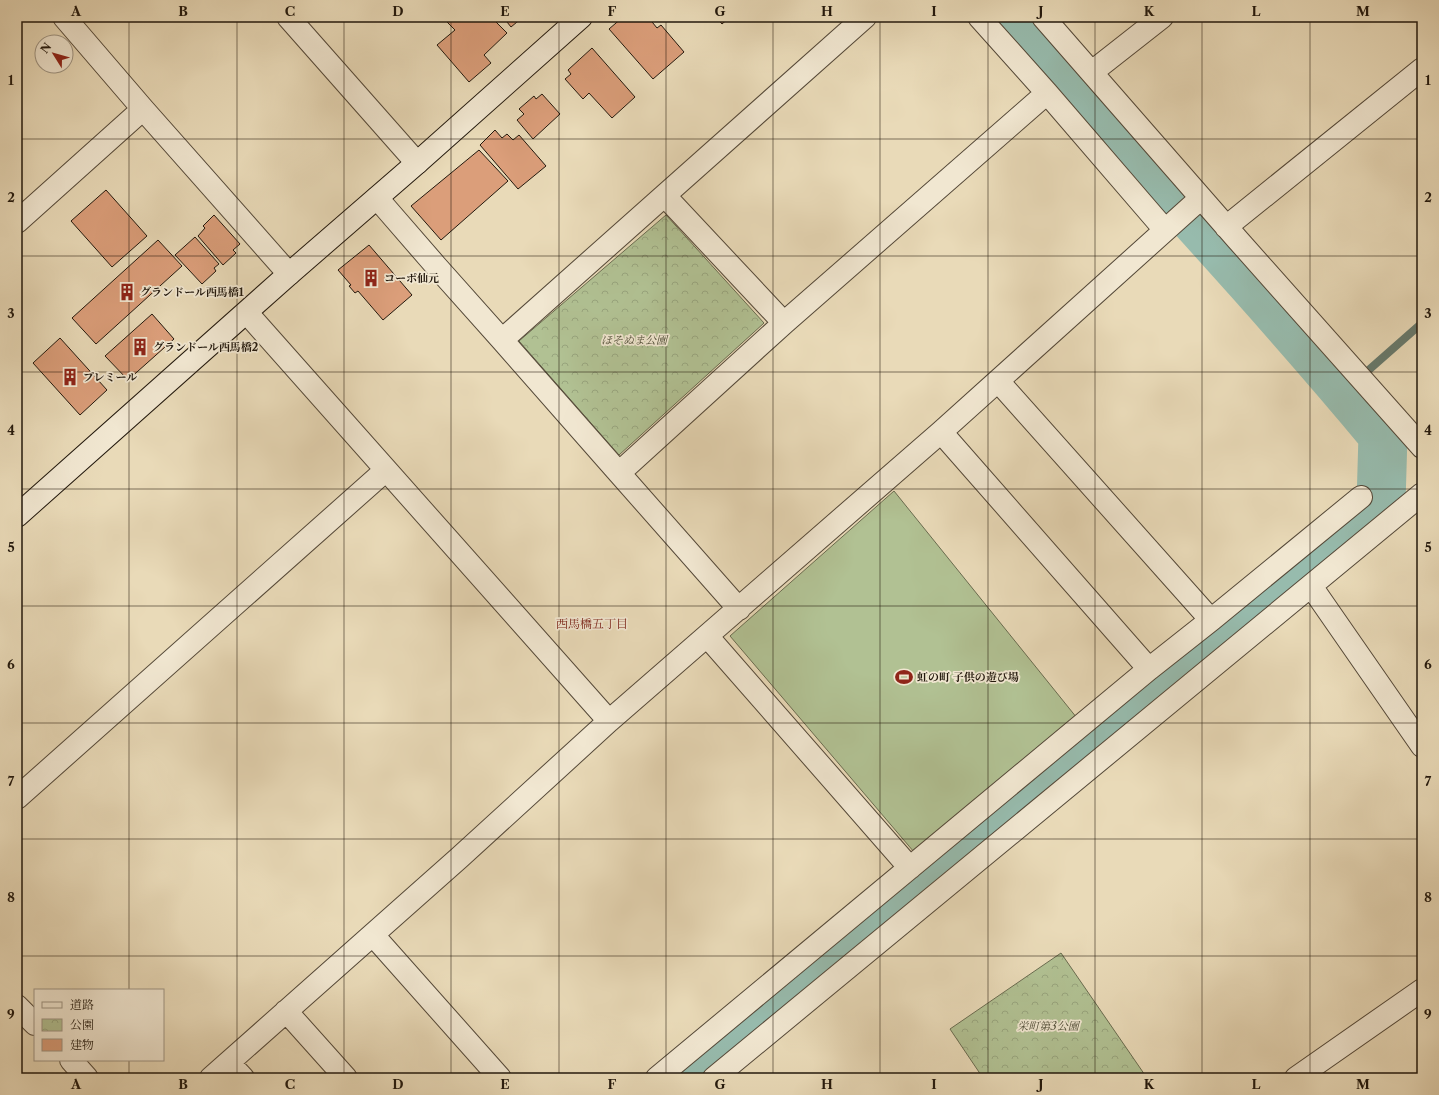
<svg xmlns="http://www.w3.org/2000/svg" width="1439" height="1095" font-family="'Libre Caslon Text','Noto Serif JP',serif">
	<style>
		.grass { fill: #b1c193; stroke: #6a6c50 }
		.park { fill: url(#park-crowns); stroke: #6a6c50 }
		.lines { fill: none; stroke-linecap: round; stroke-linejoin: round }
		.stream { stroke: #687a6d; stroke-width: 8 }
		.river { stroke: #97bbad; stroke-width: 49 }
		.building { fill: #db9e7a; stroke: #22180d }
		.street-casing { stroke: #544838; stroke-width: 24 }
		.secondary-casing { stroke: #22180d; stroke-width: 24 }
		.street { stroke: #f1e7d1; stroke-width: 22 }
		.secondary { stroke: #f1e7d1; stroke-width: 22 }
		.grid { fill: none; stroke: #22180d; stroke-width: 1; stroke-opacity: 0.55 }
		.labels { text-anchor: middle; stroke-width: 3.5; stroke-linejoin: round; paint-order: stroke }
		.poi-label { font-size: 11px; font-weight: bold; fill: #22180d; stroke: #f1e7d1; text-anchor: start }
		.park-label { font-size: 11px; font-style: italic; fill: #4d4b35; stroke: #f1e7d1 }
		.neighbourhood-label { font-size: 12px; fill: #7a1f14; stroke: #f1e7d1 }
		.neatline { fill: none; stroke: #22180d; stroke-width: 1.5 }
		.grid-label { font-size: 13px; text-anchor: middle; font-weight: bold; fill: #22180d }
	</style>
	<defs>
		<pattern id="park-crowns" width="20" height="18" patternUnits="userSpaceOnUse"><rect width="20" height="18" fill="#b1c193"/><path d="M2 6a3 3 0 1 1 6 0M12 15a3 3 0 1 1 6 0" fill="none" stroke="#98a57e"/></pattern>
	</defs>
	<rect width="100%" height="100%" fill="#e9dab8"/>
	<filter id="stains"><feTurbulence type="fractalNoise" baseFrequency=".005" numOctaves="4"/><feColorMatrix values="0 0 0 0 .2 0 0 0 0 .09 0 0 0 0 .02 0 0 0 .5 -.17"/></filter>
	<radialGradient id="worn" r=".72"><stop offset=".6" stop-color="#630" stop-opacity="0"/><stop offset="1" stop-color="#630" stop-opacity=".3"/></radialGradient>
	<!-- grass -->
	<path class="grass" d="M894 491 1077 718 914 852 730 636Z"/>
	<!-- park -->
	<path class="park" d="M666 215 764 323 619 455 519 341Z
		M1061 953 1147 1078H983L950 1029Z"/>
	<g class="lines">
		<!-- stream -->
		<path class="stream" d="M1346 390 1422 323"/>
		<!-- river -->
		<path class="river" d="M682 1078 1161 682 1381 503 1383 435C1264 292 1136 156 1011 17"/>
	</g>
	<!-- building -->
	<path class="building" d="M452 17H491L507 33 484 55 491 63 469 82 437 45 455 30 447 22Z
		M503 17H523L511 27Z
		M623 17H648L657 28 661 25 684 52 653 79 609 29Z
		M716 17H730L722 24Z
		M592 48 635 97 612 118 589 93 583 99 565 79 571 74 568 70Z
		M542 94 560 114 533 139 517 120 524 114 519 109 534 96 536 99Z
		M495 130 502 138 507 134 513 140 519 135 546 166 518 189 480 145Z
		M479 150 508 181 441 240 411 206Z
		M106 190 147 236 112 267 71 221Z
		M214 215 240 244 233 250 236 253 223 265 198 236 205 228 203 226Z
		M195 237 219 264 214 268 216 271 202 284 175 255Z
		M158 240 182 266 96 344 72 318Z
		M369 245 412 295 383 320 358 291 355 293 349 286 351 285 338 270Z
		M152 314 174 339 128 380 105 356Z
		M60 338 107 390 80 415 33 363Z"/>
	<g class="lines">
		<!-- street casing -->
		<g class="street-casing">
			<path id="street" d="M64 17 143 109 289 274
				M288 17 417 163
				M979 17 1047 93 1165 230
				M1043 17 1237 239 1422 447
				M1092 72 1162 17
				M665 196 784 323
				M377 198 436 266 502 340 619 473 784 323 1047 93
				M17 222 143 109
				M1226 227 1422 69
				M247 313 609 721
				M502 340 865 17
				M998 381 1211 620
				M941 432 1149 669
				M619 473 739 609
				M1311 586 1422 746
				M707 636 910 868
				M17 798 386 470
				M373 935 500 1078
				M17 1006 35 1024
				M286 1011 346 1078
				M71 1060 87 1078
				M229 1063 243 1078
				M211 1078 459 858 609 721 941 432 1201 198
				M657 1078 1149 669 1211 620 1361 497
				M714 1078 1422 494
				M1296 1078 1422 990"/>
		</g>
		<!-- secondary casing -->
		<g class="secondary-casing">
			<path id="secondary" d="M17 516 289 274 417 163 581 17"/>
		</g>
		<!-- street -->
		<use href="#street" class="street"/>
		<!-- secondary -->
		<use href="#secondary" class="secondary"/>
	</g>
	<!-- grid -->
	<path class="grid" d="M129 17V990M237 17V1078M344 17V1078M451 17V1078M559 17V1078M666 17V1078M773 17V1078M880 17V1078M988 17V1078M1095 17V1078M1202 17V1078M1310 17V1078M17 139H1422M17 256H1422M17 372H1422M17 489H1422M17 606H1422M17 723H1422M17 839H1422M17 956H1422M129 1060V1078"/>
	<!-- icons -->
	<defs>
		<g id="building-bare" transform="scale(1.38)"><path d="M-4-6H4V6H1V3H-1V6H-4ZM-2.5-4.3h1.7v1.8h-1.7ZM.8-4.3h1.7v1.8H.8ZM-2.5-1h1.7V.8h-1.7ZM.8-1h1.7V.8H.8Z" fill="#8f2418" stroke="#f1e7d1" stroke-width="2.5" paint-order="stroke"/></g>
		<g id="stadium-bare" transform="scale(1.38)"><path d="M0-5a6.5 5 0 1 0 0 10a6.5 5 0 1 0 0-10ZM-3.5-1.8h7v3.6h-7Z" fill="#8f2418" stroke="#f1e7d1" stroke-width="2.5" paint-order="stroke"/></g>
	</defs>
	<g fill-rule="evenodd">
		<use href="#building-bare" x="371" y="278"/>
		<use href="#building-bare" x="127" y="292"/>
		<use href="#building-bare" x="140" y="347"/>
		<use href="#building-bare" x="70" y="377"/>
		<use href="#stadium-bare" x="904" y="677"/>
	</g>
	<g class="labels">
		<!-- poi labels -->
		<g class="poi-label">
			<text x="384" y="282">コーポ仙元</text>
			<text x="140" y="296">グランドール西馬橋1</text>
			<text x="153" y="351">グランドール西馬橋2</text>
			<text x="83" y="381">プレミール</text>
			<text x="917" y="681">虹の町 子供の遊び場</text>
		</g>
		<!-- park labels -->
		<g class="park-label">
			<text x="634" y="344">ほそぬま公園</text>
			<text x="1048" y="1030">栄町第3公園</text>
		</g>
		<!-- neighbourhood labels -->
		<g class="neighbourhood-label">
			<text x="592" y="628">西馬橋五丁目</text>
		</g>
	</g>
	<!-- margin -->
	<rect width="1439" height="1095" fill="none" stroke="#e9dab8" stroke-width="44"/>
	<!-- legend -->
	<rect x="34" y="989" width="130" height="72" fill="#f1e7d1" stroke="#9e9483"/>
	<rect x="42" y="1002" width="20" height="6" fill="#f1e7d1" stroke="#9e9483"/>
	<text x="70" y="1009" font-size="12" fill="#22180d">道路</text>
	<rect x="42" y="1019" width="20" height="12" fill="url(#park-crowns)" stroke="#9e9483"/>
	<text x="70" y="1029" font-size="12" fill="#22180d">公園</text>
	<rect x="42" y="1039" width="20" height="12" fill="#db9e7a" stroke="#9e9483"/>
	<text x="70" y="1049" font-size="12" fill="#22180d">建物</text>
	<!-- north arrow -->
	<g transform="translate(54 54) rotate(307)"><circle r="19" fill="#f1e7d1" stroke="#9e9483"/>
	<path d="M0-3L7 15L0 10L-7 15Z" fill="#8f2418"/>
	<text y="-6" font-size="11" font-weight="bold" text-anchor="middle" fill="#22180d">N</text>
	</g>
	<rect x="22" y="22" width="1395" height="1051" class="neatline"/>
	<g class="grid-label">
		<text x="76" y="16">A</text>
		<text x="183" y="16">B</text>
		<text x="290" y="16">C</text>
		<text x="398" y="16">D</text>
		<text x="505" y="16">E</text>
		<text x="612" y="16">F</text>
		<text x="720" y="16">G</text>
		<text x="827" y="16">H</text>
		<text x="934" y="16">I</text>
		<text x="1041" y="16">J</text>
		<text x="1149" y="16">K</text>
		<text x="1256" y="16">L</text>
		<text x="1363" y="16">M</text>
		<text x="11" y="85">1</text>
		<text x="1428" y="85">1</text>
		<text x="11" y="202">2</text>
		<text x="1428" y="202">2</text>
		<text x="11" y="318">3</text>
		<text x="1428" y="318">3</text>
		<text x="11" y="435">4</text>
		<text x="1428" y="435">4</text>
		<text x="11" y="552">5</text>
		<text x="1428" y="552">5</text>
		<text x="11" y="669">6</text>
		<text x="1428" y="669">6</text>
		<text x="11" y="786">7</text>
		<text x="1428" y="786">7</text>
		<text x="11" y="902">8</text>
		<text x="1428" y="902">8</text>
		<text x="11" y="1019">9</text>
		<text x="1428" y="1019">9</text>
		<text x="76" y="1089">A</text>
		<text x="183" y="1089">B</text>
		<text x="290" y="1089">C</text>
		<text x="398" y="1089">D</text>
		<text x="505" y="1089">E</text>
		<text x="612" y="1089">F</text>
		<text x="720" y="1089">G</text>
		<text x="827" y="1089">H</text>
		<text x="934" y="1089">I</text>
		<text x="1041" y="1089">J</text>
		<text x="1149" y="1089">K</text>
		<text x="1256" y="1089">L</text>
		<text x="1363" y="1089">M</text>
	</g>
	<rect width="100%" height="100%" filter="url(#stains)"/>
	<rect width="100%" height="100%" fill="url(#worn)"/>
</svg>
